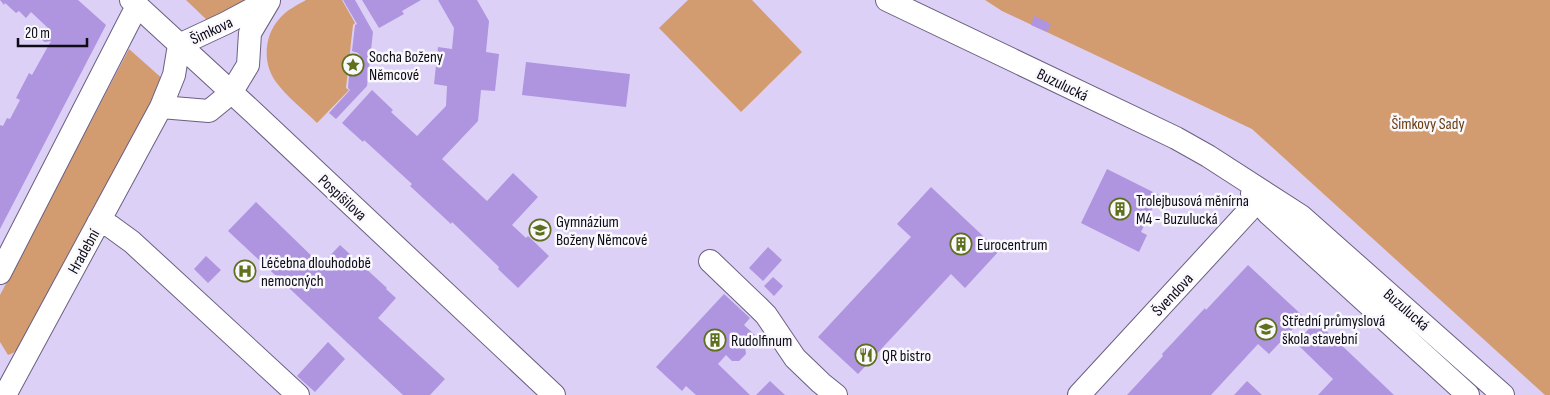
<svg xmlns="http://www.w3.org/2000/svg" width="1550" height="395" font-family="'Sofia Sans Condensed',sans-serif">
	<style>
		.green { fill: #d29c70 }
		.building { fill: #af94df }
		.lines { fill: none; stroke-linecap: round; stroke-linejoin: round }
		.minor-casing { stroke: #6b5f81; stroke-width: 24 }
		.minor { stroke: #fff; stroke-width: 22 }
		.labels { text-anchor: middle; stroke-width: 5; stroke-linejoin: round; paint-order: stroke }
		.street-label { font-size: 16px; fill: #0e0a16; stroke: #f9f8fc }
		.poi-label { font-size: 16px; fill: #0e0a16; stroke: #f9f8fc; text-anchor: start }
		.park-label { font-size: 16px; fill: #6a3d11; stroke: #f9f8fc }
	</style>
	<rect width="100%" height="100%" fill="#ddd0f7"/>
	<!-- green -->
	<path class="green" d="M186 0H248L209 22Z
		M306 0H342L355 23 353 25 346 88 349 90 317 123C304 110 287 97 276 82 262 63 264 35 280 18 287 10 297 5 306 0Z
		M688 0H752L802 52 741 112 659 28Z
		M985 0H1550V395H1545L1252 129 1002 11Z
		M129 49 165 81 20 347 13 353 8 355 0 342V295Z"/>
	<!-- building -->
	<path class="building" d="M0 0H78L106 25 0 229V125L3 126 7 118 10 119 20 100 16 98 29 73 32 75 51 41 45 42 42 40 41 32 42 29 48 28 31 12 26 18 19 11 16 13 5 3 4 5Z
		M343 0H355L373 32 367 86 336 119 329 113 350 90 348 88 350 62H358L361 57 358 53 352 51 355 25 357 24Z
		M362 0H421L402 11 404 14 379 28Z
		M438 0H477L489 21 486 52 499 54 495 91 481 90 478 121 442 159 487 201 513 173 538 197 512 225 526 238 528 236 549 256 518 288 498 269 499 267 452 222 451 224 410 186 412 184 364 140 363 142 342 123 372 90 393 110 391 112 417 136 446 106 447 86 434 84 438 47 452 49 454 28Z
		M1034 16 1051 24 1047 32 1031 25Z
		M526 62 630 74 626 107 522 95Z
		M1107 169 1159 195 1141 232 1147 235 1139 252 1081 223Z
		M931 187 999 251 965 288 951 274 858 374 818 337 911 237 897 224Z
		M256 202 321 265 340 245 387 288 386 289 396 298 378 318 445 379 430 395H403L228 231Z
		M768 247 782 260 763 281 749 268Z
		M206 256 221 270 208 283 194 269Z
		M1248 265 1304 317 1269 354 1258 344 1211 395H1127L1163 356 1162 354 1205 308 1206 310Z
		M773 277 783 286 774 296 764 286Z
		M724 294 750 318 744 325 755 335 745 346 746 354 739 361H732L726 355 718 364 750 395H696L686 386 682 391 656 367Z
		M1316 321 1394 395H1318L1333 379 1296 343Z
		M328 342 345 359 315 392 297 376Z
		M770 381 785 395H756Z
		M1247 381 1262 395H1234Z"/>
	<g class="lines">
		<!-- minor casing -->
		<g class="minor-casing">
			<path id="minor" d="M131 0 254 113 554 395
				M887 0 1176 138 1208 156 1301 216 1503 395
				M161 107 209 111 231 93 248 65 250 33 269 1
				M1252 194 1268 213 1468 395
				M98 223 110 226 132 242 298 395
				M710 261 758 307 766 315 795 358 821 383 836 395
				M0 273 137 6
				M5 395 161 107 174 75 179 45 226 23 269 0
				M1079 395 1265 193"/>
		</g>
		<!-- minor -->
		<use href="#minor" class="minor"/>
	</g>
	<!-- icons -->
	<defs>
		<g id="sight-ring" transform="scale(1.125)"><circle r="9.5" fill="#f9f8fc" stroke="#5f701d" stroke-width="1.5"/><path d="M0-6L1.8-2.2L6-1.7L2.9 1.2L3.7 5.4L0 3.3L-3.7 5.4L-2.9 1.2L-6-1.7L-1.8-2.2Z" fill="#5f701d"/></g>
		<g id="building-ring" transform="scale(1.125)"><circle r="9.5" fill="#f9f8fc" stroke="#5f701d" stroke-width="1.5"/><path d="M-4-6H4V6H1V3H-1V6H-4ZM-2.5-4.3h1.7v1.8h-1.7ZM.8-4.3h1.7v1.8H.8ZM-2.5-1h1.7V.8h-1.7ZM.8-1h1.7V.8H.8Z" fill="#5f701d"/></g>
		<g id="university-ring" transform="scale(1.125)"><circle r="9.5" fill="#f9f8fc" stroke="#5f701d" stroke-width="1.5"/><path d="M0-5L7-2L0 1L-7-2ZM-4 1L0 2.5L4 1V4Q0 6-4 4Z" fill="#5f701d"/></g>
		<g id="hospital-ring" transform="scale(1.125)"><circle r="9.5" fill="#f9f8fc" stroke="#5f701d" stroke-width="1.5"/><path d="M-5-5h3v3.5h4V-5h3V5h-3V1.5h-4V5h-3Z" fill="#5f701d"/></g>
		<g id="restaurant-ring" transform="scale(1.125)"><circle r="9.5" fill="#f9f8fc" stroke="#5f701d" stroke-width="1.5"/><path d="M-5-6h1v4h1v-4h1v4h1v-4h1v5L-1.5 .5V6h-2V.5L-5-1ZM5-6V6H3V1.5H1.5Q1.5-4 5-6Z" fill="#5f701d"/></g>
	</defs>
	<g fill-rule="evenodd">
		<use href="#sight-ring" x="353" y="65"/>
		<use href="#building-ring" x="1120" y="209"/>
		<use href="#university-ring" x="540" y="230"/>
		<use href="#building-ring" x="961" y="244"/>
		<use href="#hospital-ring" x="245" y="271"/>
		<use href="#university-ring" x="1266" y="329"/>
		<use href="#building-ring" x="715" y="340"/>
		<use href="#restaurant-ring" x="866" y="355"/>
	</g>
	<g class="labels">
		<!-- street labels -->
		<g class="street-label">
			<text transform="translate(211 30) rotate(-25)" y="6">Šimkova</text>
			<text transform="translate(1063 84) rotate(26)" y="6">Buzulucká</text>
			<text transform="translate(343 197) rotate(43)" y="6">Pospíšilova</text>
			<text transform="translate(83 251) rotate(-61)" y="6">Hradební</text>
			<text transform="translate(1172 294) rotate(-47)" y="6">Švendova</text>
			<text transform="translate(1407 309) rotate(41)" y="6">Buzulucká</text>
		</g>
		<!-- poi labels -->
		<g class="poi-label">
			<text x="369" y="62">Socha Boženy<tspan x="369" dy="18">Němcové</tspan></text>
			<text x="1136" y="206">Trolejbusová měnírna<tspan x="1136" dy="18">M4 - Buzulucká</tspan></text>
			<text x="556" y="227">Gymnázium<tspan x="556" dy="18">Boženy Němcové</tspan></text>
			<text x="977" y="250">Eurocentrum</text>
			<text x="261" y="268">Léčebna dlouhodobě<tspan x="261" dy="18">nemocných</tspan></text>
			<text x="1282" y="326">Střední průmyslová<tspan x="1282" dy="18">škola stavební</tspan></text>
			<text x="731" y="346">Rudolfinum</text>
			<text x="882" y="361">QR bistro</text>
		</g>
		<!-- park labels -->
		<g class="park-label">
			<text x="1428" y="129">Šimkovy Sady</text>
		</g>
	</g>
	<!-- scale -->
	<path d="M18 38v8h69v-8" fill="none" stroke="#0e0a16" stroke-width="2.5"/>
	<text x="25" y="38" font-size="15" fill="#0e0a16" stroke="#f9f8fc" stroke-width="4" paint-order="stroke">20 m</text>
</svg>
